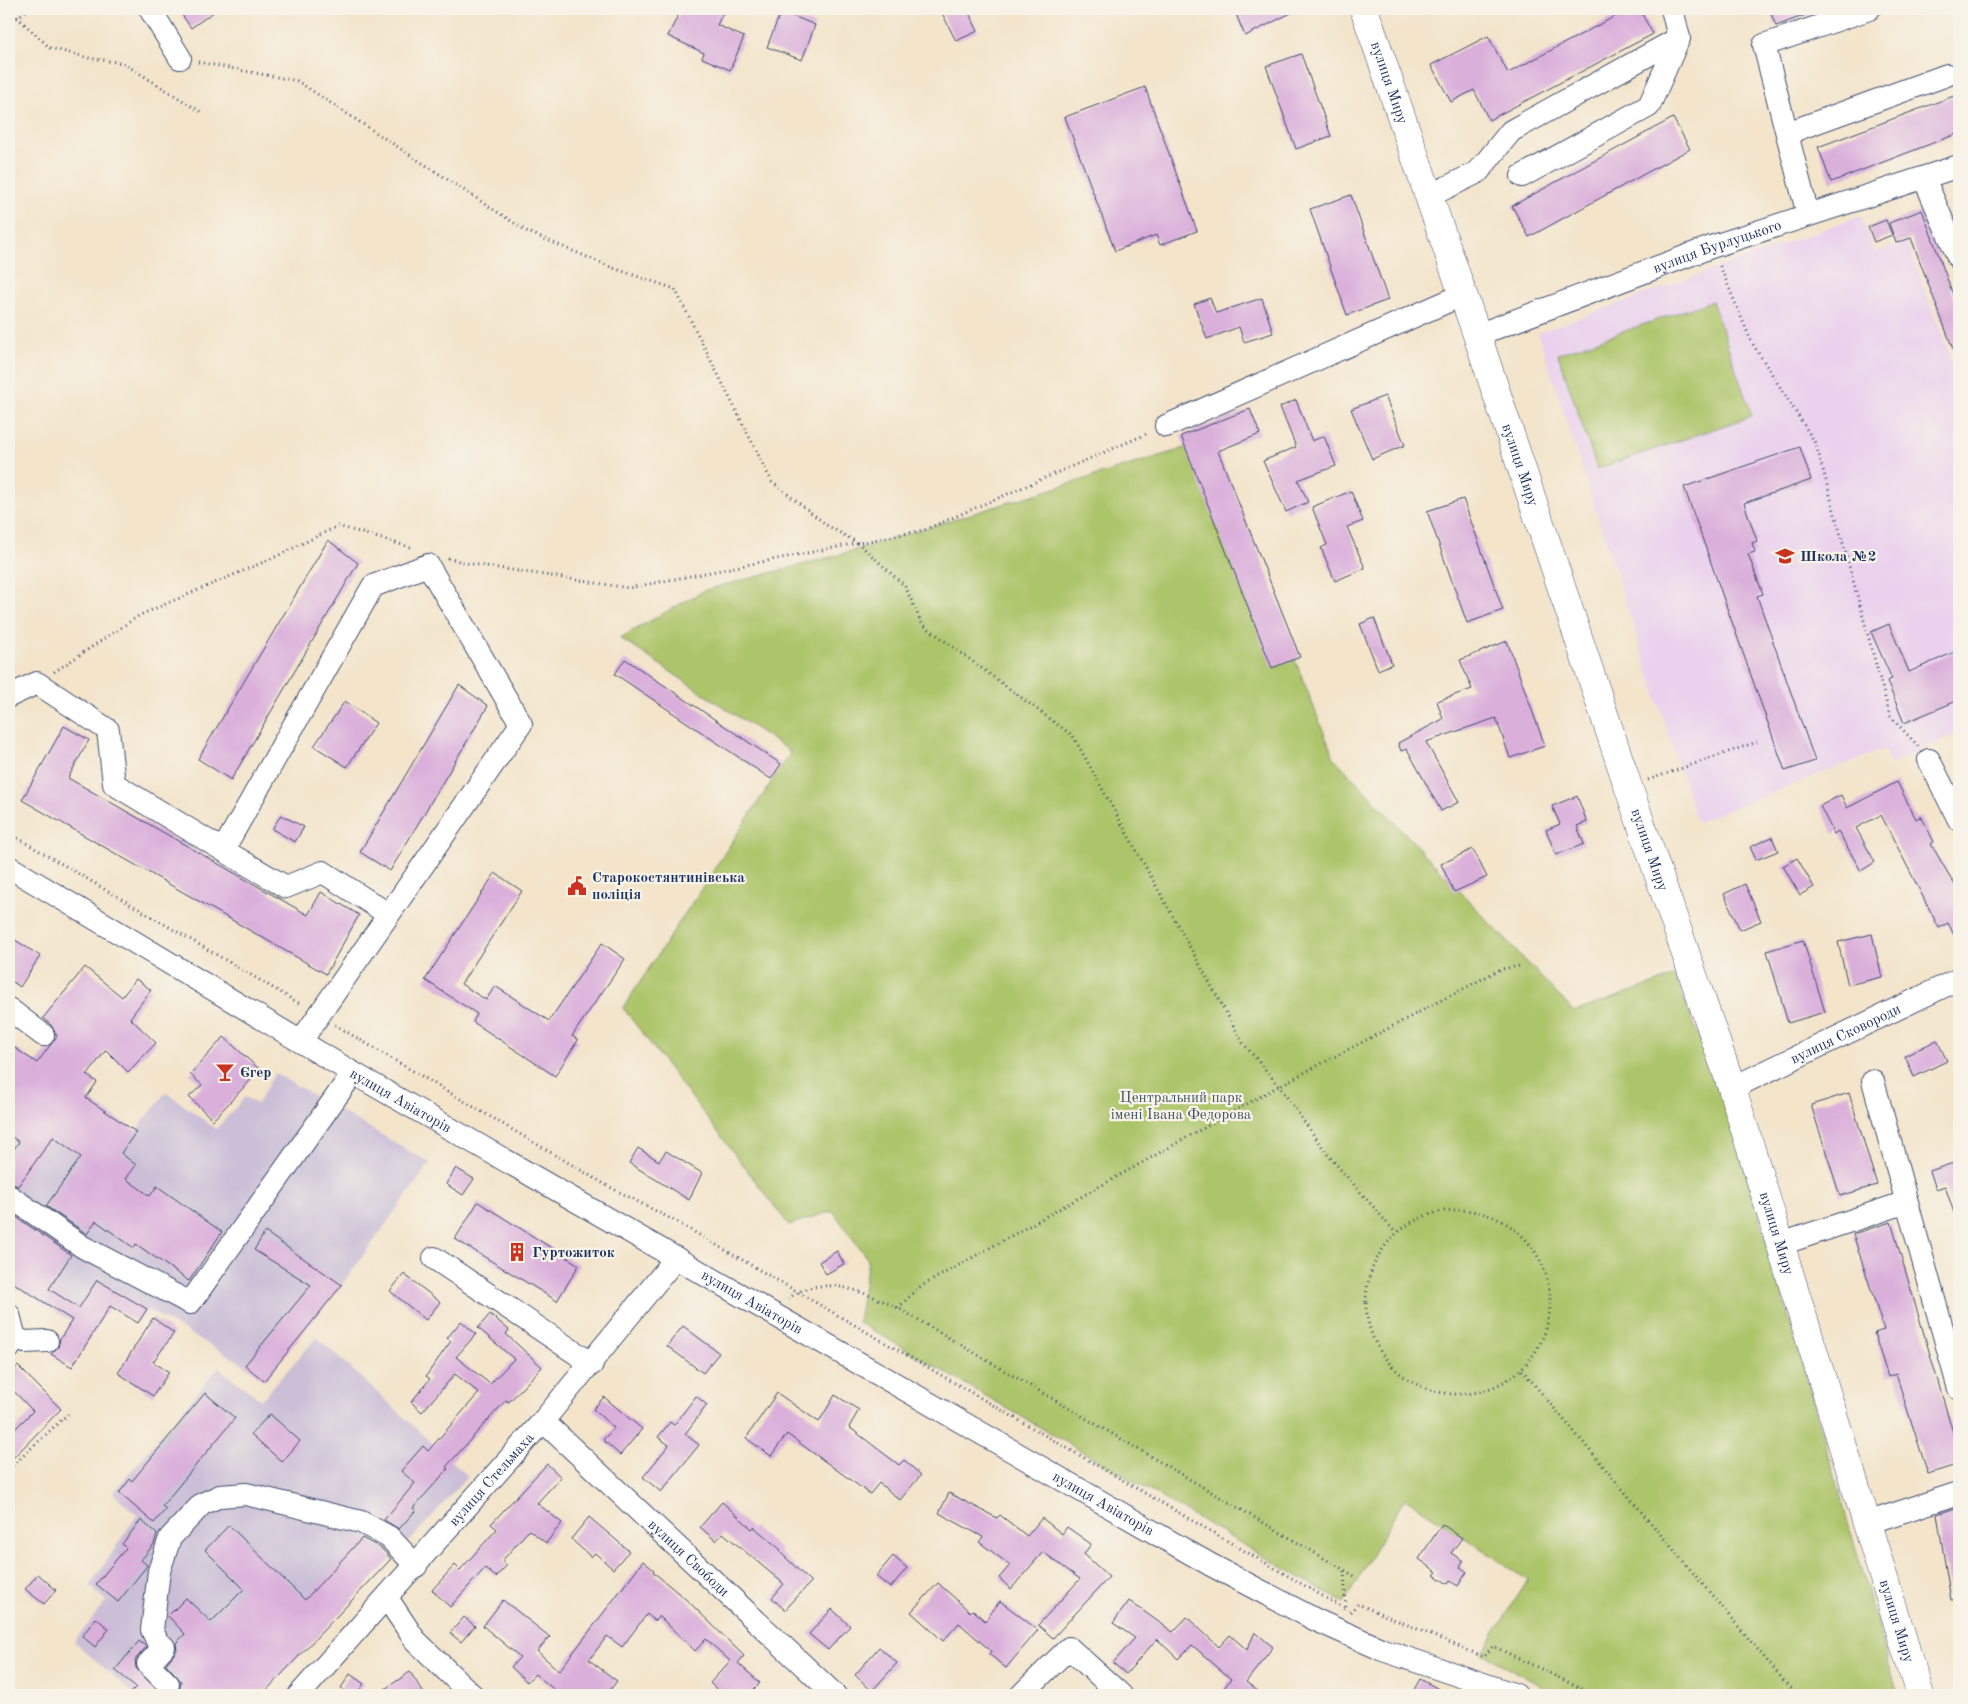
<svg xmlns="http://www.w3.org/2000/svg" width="1968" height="1704" font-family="'Old Standard TT',serif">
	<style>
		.built { fill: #ead1ed }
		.industrial { fill: #cabfd7 }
		.green { fill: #adc56b; stroke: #647a64 }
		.building { fill: #dab0db }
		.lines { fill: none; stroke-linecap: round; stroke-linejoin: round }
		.minor-casing { stroke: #3b4a6e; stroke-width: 24 }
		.major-casing { stroke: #3b4a6e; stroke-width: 29 }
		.path { stroke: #3b4a6e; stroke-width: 3; stroke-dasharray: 1 4; stroke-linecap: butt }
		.minor { stroke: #fff; stroke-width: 22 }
		.major { stroke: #fff; stroke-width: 28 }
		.labels { text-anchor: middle; stroke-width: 4.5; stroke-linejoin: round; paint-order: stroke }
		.street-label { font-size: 15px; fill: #1b2f5e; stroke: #f7f3e8 }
		.poi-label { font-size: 15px; font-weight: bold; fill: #1b2f5e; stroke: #f7f3e8; text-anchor: start }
		.park-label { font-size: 15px; fill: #405461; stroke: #f7f3e8 }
	</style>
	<rect width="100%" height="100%" fill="#f7f3e8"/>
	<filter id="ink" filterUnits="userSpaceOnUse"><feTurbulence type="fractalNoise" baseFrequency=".02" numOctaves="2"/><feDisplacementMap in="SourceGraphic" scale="10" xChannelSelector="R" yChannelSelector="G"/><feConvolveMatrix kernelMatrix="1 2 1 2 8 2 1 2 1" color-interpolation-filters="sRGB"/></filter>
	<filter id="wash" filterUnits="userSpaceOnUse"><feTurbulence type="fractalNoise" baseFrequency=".0096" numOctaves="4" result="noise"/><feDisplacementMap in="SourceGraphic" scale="20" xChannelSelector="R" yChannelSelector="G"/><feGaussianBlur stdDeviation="1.12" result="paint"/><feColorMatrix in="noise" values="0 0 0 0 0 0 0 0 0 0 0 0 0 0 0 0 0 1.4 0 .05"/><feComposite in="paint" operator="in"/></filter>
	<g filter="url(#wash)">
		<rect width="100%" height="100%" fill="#f3e4ca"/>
		<!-- built -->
		<path class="built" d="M1860 216 1875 253 1906 241 1959 380V732L1891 764 1884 749 1697 822 1538 333Z"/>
		<!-- industrial -->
		<path class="industrial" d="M9 1044 59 1078 69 1063 97 1082 87 1098 136 1131 166 1092 216 1129 245 1097 257 1104 275 1073 430 1163 342 1285 264 1381 245 1365 118 1293 92 1334 9 1283Z
			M317 1337 468 1476 409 1542 393 1532 383 1544 391 1559 262 1695H136L74 1642 106 1601 90 1586 137 1515 113 1493 218 1368 261 1400Z"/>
		<!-- green -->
		<path class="green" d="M1712 301 1752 416 1597 469 1558 354Z
			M1208 441 1334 758 1574 1012 1675 976 1732 1121 1898 1695H1557L1482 1653 1528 1580 1405 1498 1344 1603 858 1322 868 1260 833 1211 789 1225 623 1008 791 752 620 638 705 590 835 556Z"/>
		<g id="blocks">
			<!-- building -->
			<path class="building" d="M178 9H218L191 28Z
				M681 9H725L717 25 744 37 730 70 702 58 704 53 668 36Z
				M940 9H967L978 31 956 41Z
				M1234 9H1299L1245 36Z
				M1629 9H1639L1653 34 1489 120 1474 90 1451 102 1431 65 1488 36 1508 73Z
				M1769 9H1819V10L1776 26Z
				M781 11 815 25 802 60 767 47Z
				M1301 54 1331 136 1296 149 1266 66Z
				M1145 87 1197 231 1160 245 1156 235 1115 251 1065 117Z
				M1959 94V133L1831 182 1818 147Z
				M1673 118 1690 149 1529 237 1512 206Z
				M1351 195 1388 300 1347 315 1310 209Z
				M1922 210 1959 311V365L1911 238 1896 243 1889 223Z
				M1886 220 1892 235 1874 242 1868 227Z
				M1210 298 1216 313 1262 298 1273 333 1244 342 1239 327 1207 339 1194 304Z
				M1385 396 1405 445 1372 459 1351 409Z
				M1296 400 1312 441 1324 436 1336 466 1298 480 1308 502 1286 512 1263 461 1296 447 1280 407Z
				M1250 409 1260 434 1218 451 1300 657 1272 668 1181 436Z
				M1800 447 1811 480 1744 503 1757 541 1752 543 1755 552 1748 554 1763 594 1757 596 1815 761 1785 771 1684 487Z
				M1351 491 1363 521 1347 527 1365 568 1335 581 1321 548 1327 545 1312 507Z
				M1463 499 1503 610 1467 623 1427 511Z
				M328 540 358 563 231 780 198 759Z
				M1374 618 1392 664 1378 670 1360 624Z
				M1889 624 1909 672 1959 650V700L1904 723 1887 681 1892 679 1871 632Z
				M1507 641 1545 746 1510 758 1496 718 1426 742 1459 802 1441 811 1407 749 1401 751 1398 743 1443 719 1437 701 1472 689 1460 660Z
				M625 659 781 764 771 779 615 674Z
				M459 685 488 706 390 871 360 852Z
				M345 701 376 723 347 767 314 746Z
				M64 726 89 740 68 778 308 915 321 892 359 915 326 974 22 800Z
				M1897 782 1916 819 1921 816 1934 842 1931 844 1959 892V945L1948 923 1939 928 1881 815 1856 828 1875 862 1861 871 1838 831 1834 834 1820 806 1841 795 1847 808Z
				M1577 796 1587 822 1577 826 1584 844 1556 855 1546 830 1560 824 1552 806Z
				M281 815 304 827 295 842 272 829Z
				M1772 837 1778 851 1756 860 1750 847Z
				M1473 849 1487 877 1454 892 1441 864Z
				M1797 858 1814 887 1800 895 1783 866Z
				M495 873 522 891 461 984 486 1000 495 986 549 1021 602 943 625 959 572 1036 578 1040 555 1076 473 1022 477 1014 425 980Z
				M1745 884 1761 921 1740 930 1724 894Z
				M1872 934 1882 977 1848 985 1838 942Z
				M9 936 40 956 20 987 9 979Z
				M1803 940 1825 1012 1788 1023 1767 951Z
				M85 967 122 997 136 979 151 990 130 1018 156 1043 128 1072 106 1050 87 1075 97 1082 86 1098 136 1132 121 1153 136 1165 126 1179 150 1196 157 1186 222 1232 189 1281 136 1244 134 1248 96 1221 87 1234 46 1206 81 1157 53 1137 18 1186 9 1183V1156L19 1142 9 1135V1044L37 1063 57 1036 51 1025 43 1018Z
				M224 1037 260 1070 213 1120 189 1097 202 1085 190 1074Z
				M1937 1040 1947 1061 1914 1077 1905 1056Z
				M1849 1093 1877 1185 1840 1196 1811 1105Z
				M638 1148 659 1161 666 1151 702 1173 689 1200 629 1163Z
				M1959 1161V1221L1957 1222 1945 1186 1936 1189 1930 1171Z
				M456 1168 474 1179 463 1195 446 1184Z
				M478 1202 579 1265 557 1301 455 1239Z
				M9 1212 71 1255 49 1289 79 1308 97 1280 147 1309 138 1323 110 1306 72 1367 51 1354 58 1347 60 1339 72 1320 9 1280Z
				M1891 1222 1959 1453V1464L1928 1474 1896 1374 1888 1377 1874 1333 1884 1330 1853 1234Z
				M265 1232 342 1285 264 1381 245 1365 311 1285 254 1250Z
				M837 1251 844 1264 826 1274 819 1262Z
				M404 1274 440 1302 426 1320 390 1291Z
				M490 1314 509 1330 506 1334 542 1367 509 1402 506 1400 446 1467 448 1469 413 1508 416 1510 399 1529 384 1520 415 1483 401 1471 423 1446 428 1451 479 1393 455 1374 422 1412 411 1402 430 1379 426 1376 451 1341 447 1338 461 1321 476 1334 456 1357 490 1384 514 1359 478 1328Z
				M153 1318 174 1333 153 1362 169 1372 153 1396 118 1373Z
				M683 1326 719 1353 703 1373 667 1346Z
				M18 1366 61 1409 9 1462V1435L33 1411 9 1386V1375Z
				M205 1393 235 1418 162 1506 166 1509 154 1523 119 1493 130 1479 132 1481Z
				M777 1393 819 1422 835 1395 859 1410 849 1427 899 1465 904 1460 921 1475 900 1500 879 1483 870 1494 787 1434 771 1456 746 1438Z
				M696 1396 707 1405 685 1434 699 1445 661 1492 643 1477 669 1445 658 1437 670 1422 674 1425Z
				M604 1397 642 1429 620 1455 603 1440 614 1428 593 1409Z
				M270 1414 300 1441 282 1462 251 1434Z
				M547 1464 561 1477 537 1503 562 1523 546 1543 529 1530 502 1561 507 1565 496 1577 485 1568 450 1607 432 1590 455 1565 460 1570 497 1529 491 1524Z
				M949 1493 997 1518 1000 1515 1027 1536 1042 1518 1062 1534 1067 1527 1091 1544 1084 1554 1109 1577 1053 1638 1038 1625 1080 1579 1043 1552 1011 1589 999 1578 1010 1565 979 1542 983 1537 939 1513Z
				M722 1502 752 1529 754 1527 781 1550 780 1552 811 1582 785 1610 772 1598 784 1584 723 1533 716 1541 700 1527Z
				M1959 1507V1599L1951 1600 1937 1514Z
				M589 1517 629 1551 613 1569 595 1553 591 1557 571 1539Z
				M141 1520 157 1534 154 1544 141 1560 147 1565 146 1567 118 1602 96 1584 126 1548 122 1544Z
				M1442 1524 1462 1538 1451 1553 1463 1561 1460 1567 1467 1572 1458 1586 1450 1581 1448 1584 1434 1575 1437 1572 1419 1559Z
				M229 1525 305 1600 362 1538 381 1548 391 1559 262 1695H174L180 1688 181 1681 166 1664 177 1650 176 1643 185 1634 168 1616 186 1598 211 1622 244 1589 205 1550Z
				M893 1556 907 1568 890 1588 876 1576Z
				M643 1561 654 1570 653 1572 689 1602 744 1656 738 1663 760 1683 748 1695H723L710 1683 730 1661 706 1639 695 1651 659 1616 655 1621 647 1614 622 1647 607 1636 589 1660 617 1681 606 1695H561L535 1674 527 1682 511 1667 520 1657 483 1626 503 1600 550 1637 537 1651 559 1671Z
				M38 1574 56 1590 44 1604 25 1589Z
				M938 1583 970 1612 973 1610 985 1621 1000 1601 1038 1630 1006 1668 989 1654 991 1651 959 1623 943 1641 911 1612Z
				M1129 1601 1173 1632 1187 1617 1219 1647 1230 1635 1247 1650 1255 1632 1273 1647 1246 1682 1263 1695H1230L1223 1689 1231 1679 1192 1645 1178 1659 1157 1639 1126 1674 1113 1663 1135 1638 1113 1623Z
				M832 1609 850 1626 828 1650 809 1634Z
				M464 1617 475 1626 461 1642 450 1633Z
				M96 1618 109 1629 95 1647 82 1636Z
				M139 1641 146 1647 135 1660 136 1668 162 1695H128L136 1687 115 1670Z
				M879 1647 897 1663 872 1691 855 1675Z
				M410 1672 425 1695H376Z
				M350 1674 364 1684 356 1695H352L341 1688Z
				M1420 1679 1450 1695H1411Z"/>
		</g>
	</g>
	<g filter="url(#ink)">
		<use href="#blocks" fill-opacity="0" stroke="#3b4a6e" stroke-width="1"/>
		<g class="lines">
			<!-- minor casing -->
			<g class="minor-casing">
				<g id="minor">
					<path d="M150 9 180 58"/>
					<path d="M1787 133 1947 75"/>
					<path d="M1522 176 1649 106 1679 38 1672 9"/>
					<path d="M1924 178 1959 259"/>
					<path d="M1429 196 1478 172 1511 131 1679 38"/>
					<path d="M1808 215 1764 45 1869 9"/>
					<path id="s1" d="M1477 335 1711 247 1959 166"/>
					<path d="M1166 426 1462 295"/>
					<path d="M9 696 37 683 108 730 114 784 223 850 373 586 428 565 521 724 301 1041"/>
					<path d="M1929 760 1959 820"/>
					<path d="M223 850 286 887 323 872 388 914"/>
					<path id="s2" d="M9 867 353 1073 1211 1565 1316 1620 1383 1650 1516 1695"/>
					<path d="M9 1009 43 1035"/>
					<path d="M1873 1081 1959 1389"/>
					<path id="s3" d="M1732 1088 1959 979"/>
					<path d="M9 1196 83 1247 190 1303 353 1073"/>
					<path d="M1781 1244 1907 1202"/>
					<path d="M434 1258 592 1364"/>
					<path d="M9 1315 15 1338 9 1348"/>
					<path d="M15 1338 25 1342 47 1341"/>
					<path id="s4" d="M543 1421 835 1695"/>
					<path d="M1867 1523 1959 1493"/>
					<path d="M387 1598 415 1640 472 1695"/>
					<path d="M168 1684 148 1664 164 1647 158 1643 152 1630 159 1571 170 1538 202 1504 220 1496 246 1494 361 1522 389 1537 416 1566"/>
					<path id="s5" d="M299 1695 543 1421 676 1258"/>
					<path d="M1021 1695 1069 1648 1121 1695"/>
				</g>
			</g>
			<!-- major casing -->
			<g class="major-casing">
				<g id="major">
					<path id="s6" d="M1364 9 1477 335 1628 786 1732 1088 1920 1695"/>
				</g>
			</g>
			<!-- path -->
			<path class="path" d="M17 17 50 48 89 58 123 63 201 112
				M9 24 28 9
				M198 62 297 81 528 232 613 268 675 289 772 482 828 526 858 543 905 586 922 624 1073 736 1243 1043 1279 1086 1328 1155 1396 1233
				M1720 266 1751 341 1816 444 1890 716 1918 746
				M448 558 466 563 629 588 924 530 1149 433
				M54 672 140 615 273 558 338 526 413 548
				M1648 780 1757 742
				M9 833 302 1005
				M335 1025 606 1185 675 1221 1345 1609
				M1366 1302a92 92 0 1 1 184 0a92 92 0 1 1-184 0Z
				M788 1299C821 1272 864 1292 898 1308L1356 1577
				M898 1308 918 1288 1279 1086 1501 969 1520 966
				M1522 1370 1796 1695
				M9 1469 68 1414
				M1344 1571 1346 1609
				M1350 1612 1358 1604 1484 1657 1493 1646 1595 1695"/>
			<!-- minor -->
			<use href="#minor" class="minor"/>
			<!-- major -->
			<use href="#major" class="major"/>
		</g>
	</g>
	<!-- icons -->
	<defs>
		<g id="school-bare" transform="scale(1.5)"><path d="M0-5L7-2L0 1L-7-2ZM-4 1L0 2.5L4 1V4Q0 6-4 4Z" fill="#c8321e" stroke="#f7f3e8" stroke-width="2.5" paint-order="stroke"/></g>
		<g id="civic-bare" transform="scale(1.5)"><path d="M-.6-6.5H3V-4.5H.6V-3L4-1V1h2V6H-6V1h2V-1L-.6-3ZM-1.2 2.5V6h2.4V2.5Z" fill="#c8321e" stroke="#f7f3e8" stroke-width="2.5" paint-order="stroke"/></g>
		<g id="bar-bare" transform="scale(1.5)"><path d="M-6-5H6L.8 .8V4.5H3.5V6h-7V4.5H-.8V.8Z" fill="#c8321e" stroke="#f7f3e8" stroke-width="2.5" paint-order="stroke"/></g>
		<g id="building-bare" transform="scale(1.5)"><path d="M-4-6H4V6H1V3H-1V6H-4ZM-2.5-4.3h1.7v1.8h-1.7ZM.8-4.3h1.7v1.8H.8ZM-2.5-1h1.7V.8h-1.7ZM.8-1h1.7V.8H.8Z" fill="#c8321e" stroke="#f7f3e8" stroke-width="2.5" paint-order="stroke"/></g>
	</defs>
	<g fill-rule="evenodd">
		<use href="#school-bare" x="1785" y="556"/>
		<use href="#civic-bare" x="577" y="886"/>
		<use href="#bar-bare" x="225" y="1072"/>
		<use href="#building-bare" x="517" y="1252"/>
	</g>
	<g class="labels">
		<!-- street labels -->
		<g class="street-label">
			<text dy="5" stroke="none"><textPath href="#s6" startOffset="78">вулиця Миру</textPath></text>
			<text dy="5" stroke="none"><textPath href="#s1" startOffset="256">вулиця Бурлуцького</textPath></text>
			<text dy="5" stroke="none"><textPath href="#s6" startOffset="482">вулиця Миру</textPath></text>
			<text dy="5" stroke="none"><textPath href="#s6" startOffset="888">вулиця Миру</textPath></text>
			<text dy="5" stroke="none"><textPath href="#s3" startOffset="126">вулиця Сковороди</textPath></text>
			<text dy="5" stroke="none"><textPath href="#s2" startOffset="456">вулиця Авіаторів</textPath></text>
			<text dy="5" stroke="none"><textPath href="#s6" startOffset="1292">вулиця Миру</textPath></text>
			<text dy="5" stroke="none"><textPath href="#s2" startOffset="861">вулиця Авіаторів</textPath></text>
			<text dy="5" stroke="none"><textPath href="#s5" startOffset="289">вулиця Стельмаха</textPath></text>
			<text dy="5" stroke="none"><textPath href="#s2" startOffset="1266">вулиця Авіаторів</textPath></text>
			<text dy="5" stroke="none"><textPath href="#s4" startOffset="200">вулиця Свободи</textPath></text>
			<text dy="5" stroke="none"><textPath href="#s6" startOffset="1698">вулиця Миру</textPath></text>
		</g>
		<!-- poi labels -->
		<g class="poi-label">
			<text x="1800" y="561">Школа №2</text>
			<text x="592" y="882">Старокостянтинівська<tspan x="592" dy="17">поліція</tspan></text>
			<text x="240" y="1077">Єгер</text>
			<text x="532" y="1257">Гуртожиток</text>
		</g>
		<!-- park labels -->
		<g class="park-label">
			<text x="1181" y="1102">Центральний парк<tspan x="1181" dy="17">імені Івана Федорова</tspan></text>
		</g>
	</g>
	<!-- margin -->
	<rect width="1968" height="1704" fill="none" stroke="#f7f3e8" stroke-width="30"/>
</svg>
